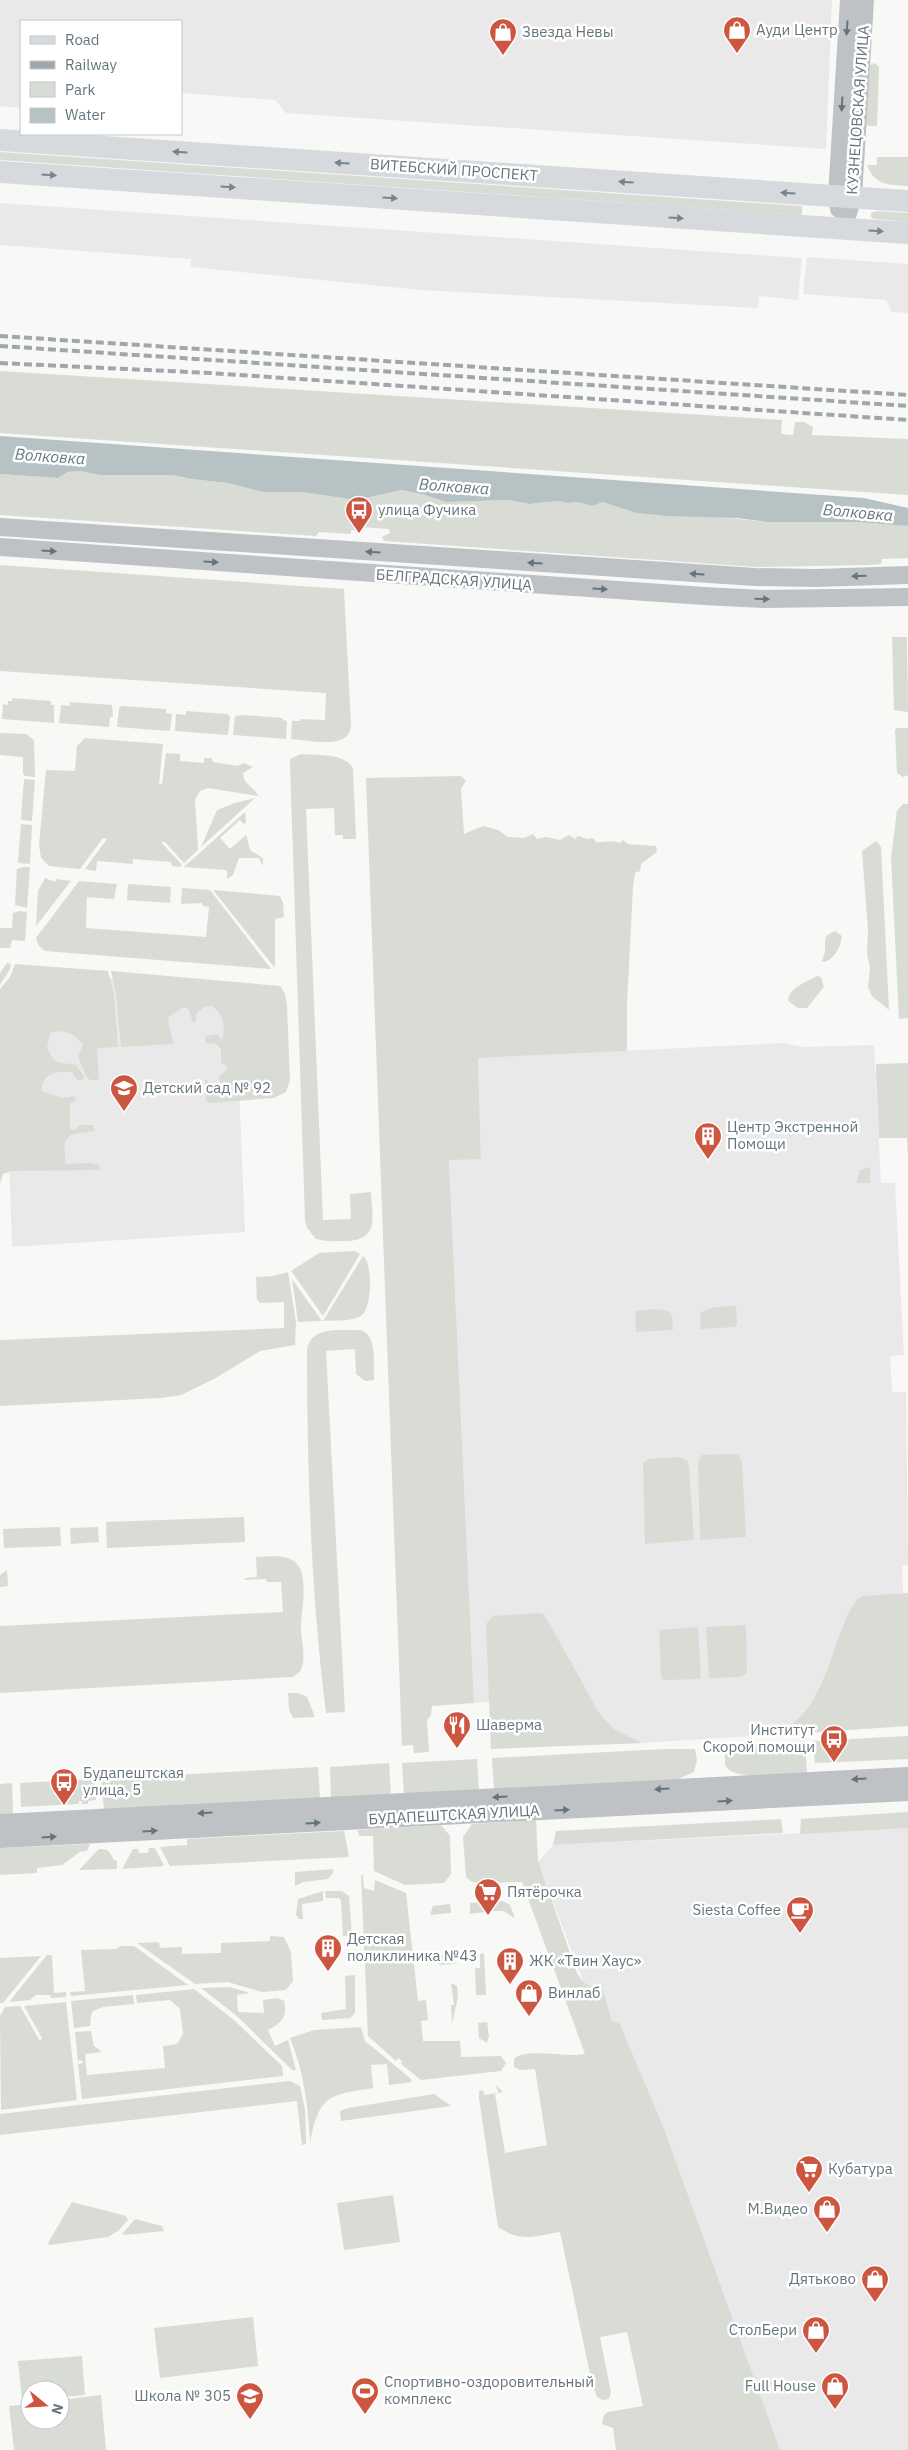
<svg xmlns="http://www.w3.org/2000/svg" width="908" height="2450" font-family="'IBM Plex Sans',sans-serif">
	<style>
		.built { fill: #e9e9e9 }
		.green { fill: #d8dcd5 }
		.water { fill: #b7c2c5 }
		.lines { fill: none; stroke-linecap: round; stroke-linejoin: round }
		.minor { stroke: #bec2c5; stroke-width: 18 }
		.major { stroke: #d6dadd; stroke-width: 22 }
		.rail { stroke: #a0a7ab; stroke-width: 4; stroke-dasharray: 8 4; stroke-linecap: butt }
		.oneway { fill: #66757d }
		.oneway2 { fill: #77848b }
		.labels { text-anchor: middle; stroke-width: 5; stroke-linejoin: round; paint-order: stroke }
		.poi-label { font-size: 15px; fill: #66757d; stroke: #fff; text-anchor: start }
		.street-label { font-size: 15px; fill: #66757d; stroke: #fff }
		.water-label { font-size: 16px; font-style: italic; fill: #677a7e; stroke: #fff }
	</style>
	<rect width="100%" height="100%" fill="#f8f8f6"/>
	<!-- built -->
	<path class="built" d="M0 0H832L826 149 286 113 275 100 181 93V21H21V108L0 106Z
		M0 203 802 258 798 300 759 296 758 308 421 290 191 267V259L0 245Z
		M807 257 908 264V313L892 312 886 300 803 294Z
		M61 974 235 988 245 1232 12 1247 9 1155Z
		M782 1043 803 1047 874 1045 881 1183H895L904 1355 890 1356 892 1392H906L908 1565 902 1566 908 1726 642 1743 506 1747 489 1702 474 1703 449 1159 481 1158 478 1058Z
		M908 1828V2450H766L686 2253 538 1862 553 1845Z"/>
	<!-- green -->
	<path class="green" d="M875 63 879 67 877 126H866L870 65Z
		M0 152 802 206V215L0 160Z
		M877 157H908V186C889 185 874 185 867 165H877Z
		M877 211 908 213V222L874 219 871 217V213Z
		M0 371 782 420 781 434 793 435 795 422H804L813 427 812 435 908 439V495L0 433Z
		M81 471 99 475H173L191 479 228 483 263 492H302L356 500 402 490 425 495 446 502 509 500 529 504 559 501 567 503 578 502 592 506 603 502 618 506 767 522H856L908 526V558L882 559 881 564 868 565 757 567 384 541 382 537 390 533 389 529 362 527V531L351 530V534L319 532 316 536 0 515V474L58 478 68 472Z
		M0 565 344 589 351 725C350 751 309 740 291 739L292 721H300L301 719 325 720 326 693 0 671Z
		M892 637H907L908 712 894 710Z
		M12 698 51 701V705H54V723L2 719 3 704 8 705V701H12Z
		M70 702 112 705 113 717H110L109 727 59 723 61 705 70 706Z
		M122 706 166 709V713L172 714 170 731 117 727 119 708Z
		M186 711 227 714 230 716 228 735 175 731 176 714 186 715Z
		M243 715 283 718V720L287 721 286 739 233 735 235 716Z
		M897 728H908V775L903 777 897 773 895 730Z
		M0 733 26 734 34 740 35 777 25 776 23 773V757L0 755Z
		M85 738 163 744 159 784H162L166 753 180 754V761L204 763V758H212L213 762 238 766 244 763 253 767 243 773C243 785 254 786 258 796L208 788 200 791 195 800 198 850 184 863 165 842H161L182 865 180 867 172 866 171 862 133 859V864L97 861 96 871 85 869 107 839 103 838 80 869 49 866 41 858 39 845 46 770 75 771 77 746Z
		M301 754C317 756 345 752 353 769L356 839H343V835H335L334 808 306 809 323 1220 351 1219 350 1194 371 1192C372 1217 380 1239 347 1241 336 1241 326 1242 316 1239L307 1228 305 1220 290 763V759Z
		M461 776 466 781 461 789 464 834 483 826 498 830 508 837 524 838 533 834 537 839 546 837 560 840 569 835 575 839 578 836 587 839 593 838 596 842C605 843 611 839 620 843L623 840 628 844 656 846 657 852 641 864 640 871 635 873 633 887 627 1004V1051L478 1058 481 1159 449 1160 474 1703 432 1706 431 1715 427 1720 429 1752 414 1753 413 1745 402 1746 366 778Z
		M24 779 35 780 32 821 22 820 21 817Z
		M255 798 201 847 217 810 235 803Z
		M903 804H908V1018L899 1019 891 857 897 811Z
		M245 812 246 823 244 824 240 820 220 838 230 849 246 835 250 850 263 858V866L259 858H239L233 875 227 879V870L184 867Z
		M21 824 32 825 30 864 19 863 18 861Z
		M876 841 881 847 889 1010 872 996 868 987 870 968 867 954 868 930 862 851Z
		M23 867H30L27 908 15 905 17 869Z
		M45 878 55 882 56 879 71 881 36 926 38 891Z
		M79 881 117 884 114 899 87 897 86 928 206 937 209 907 203 906 202 903 181 904 182 888 210 890 271 969 45 951 39 946 36 938Z
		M128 884 171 887 170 903 127 900Z
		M213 890 280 896 283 903 284 917 275 919V968Z
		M19 911 27 912 25 941 12 940 10 948H0V928H12L13 913Z
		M835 931 842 936C841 946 835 959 824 962L822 961C823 956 826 952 825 948 825 938 825 935 835 931Z
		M7 963 11 964 10 969 0 985V973Z
		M15 964 108 971 114 995 118 1047 97 1048 99 1080H90L86 1076 78 1057 83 1045C76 1034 64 1029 51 1032L47 1047C56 1067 57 1061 76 1065L84 1076 83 1080H77L72 1072C58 1070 41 1073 42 1091L62 1098 74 1096 76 1101 70 1103V1129L75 1130 80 1125H93L95 1131C66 1135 62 1133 66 1164L90 1163 99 1165 100 1170 12 1171 3 1174 0 1184V989L10 977Z
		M111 971 280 986 285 994 287 1005 290 1080 286 1092 274 1098 211 1103 206 1101 205 1080H208L209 1090 219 1089 221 1087 219 1077 227 1069 226 1065 221 1063V1049L215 1043 208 1044 205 1041 206 1036 217 1034 221 1039 223 1038C225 1024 224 1015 212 1006L204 1007 196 1014V1021L193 1023 189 1010 184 1007 168 1017 173 1044 121 1047 116 994Z
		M817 976 821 977 824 987 807 1008H798L788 1001C788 988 807 982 817 976Z
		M908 1063V1155L907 1138H879L876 1074V1064Z
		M870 1167V1183H856L860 1170Z
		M355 1251 360 1254 323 1316 291 1271 319 1253Z
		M363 1256C373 1263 372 1307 362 1315 353 1322 334 1320 323 1321Z
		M288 1272 296 1322 295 1345 260 1351 214 1379 181 1395 161 1398 0 1406V1340L284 1328V1302L260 1303 257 1300 256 1277 274 1276Z
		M292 1279 322 1321 298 1322Z
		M736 1306 737 1324 735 1327 700 1329 701 1312 715 1307Z
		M655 1309 669 1311 672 1317 673 1330 636 1332 635 1311Z
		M360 1330C378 1334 373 1366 374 1380L365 1381 356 1374 355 1349 326 1351 345 1712 326 1713C311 1593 307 1471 307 1350 311 1325 341 1331 360 1330Z
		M735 1454 739 1455 742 1463 746 1537 700 1540 698 1462 702 1455Z
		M679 1457 687 1460 689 1468 694 1540 645 1544 643 1463 648 1459Z
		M244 1517 245 1542 107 1548 106 1522Z
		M60 1527 61 1546 4 1548 3 1529Z
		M98 1527 99 1542 71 1544 70 1528Z
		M256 1557C269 1557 287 1553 297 1564 308 1576 302 1609 301 1624 300 1638 307 1656 301 1670 299 1673 295 1676 292 1677L0 1693V1626L283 1612 281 1582H267L266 1579 245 1580V1578L257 1577Z
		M7 1570 8 1586 0 1587V1575Z
		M908 1593V1726L773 1735C830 1712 827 1644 857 1599L863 1596Z
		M539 1613 543 1614 548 1621 599 1713 614 1729 642 1743 491 1749 486 1624 493 1616Z
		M746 1625 747 1673 741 1677 709 1678 706 1627Z
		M698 1627 701 1679 663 1680 661 1677 659 1630Z
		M288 1693H298L307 1697 315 1717 293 1718 289 1710Z
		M908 1736V1759L815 1763 813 1741Z
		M805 1741 807 1773C788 1774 735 1783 725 1765V1748Z
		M664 1749H695L697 1760 694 1772 678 1779 494 1789 492 1758Z
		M477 1759 479 1790 404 1794 402 1763Z
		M389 1763 391 1795 331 1798 330 1767Z
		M318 1767 320 1798 104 1810 101 1779Z
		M94 1779 96 1800 88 1801V1804H82V1801H79V1804L21 1807 20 1783Z
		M12 1783 13 1815H0V1784Z
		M908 1812V1828L800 1834 801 1819Z
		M781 1819 783 1833 553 1845 556 1831Z
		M536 1820 538 1861 577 1973C583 1984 591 1988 603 1990L612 2022H619L664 2129 780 2450H616L613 2428 602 2424 604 2415 608 2412 643 2406 627 2332 600 2337 611 2392 609 2399 603 2400 597 2397 592 2383 560 2232C534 2236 522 2243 498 2227L479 2098V2091L483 2090 484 2095 498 2093 496 2085 503 2092 495 2094 505 2153 547 2145 535 2069 520 2070 514 2067V2059C523 2047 568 2058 585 2054L522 1882 478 1883 472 1882 466 1877 463 1837 472 1824Z
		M441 1825 450 1836 451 1874 444 1883 405 1885 374 1871 373 1836H359L358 1830Z
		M344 1831 349 1857 170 1866 160 1847 187 1845V1839Z
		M90 1844 87 1851 80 1852 62 1865 37 1868V1873L0 1875V1848Z
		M149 1848H155L164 1866 122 1869 133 1849H138L139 1853H148Z
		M99 1849C109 1849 110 1852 113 1859L117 1861V1869L79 1870Z
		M333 1869V1873L328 1879 303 1882 295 1886V1872Z
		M361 1875H363L364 1888 374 1891 375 1880 406 1893 418 2001 426 2000 428 2020 421 2021 423 2041H460L461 2057 501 2056 506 2063 501 2071 421 2080 401 2064 402 2061 398 2058 396 2061 368 2036Z
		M323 1891V1901L302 1904 303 1919H299L296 1915 298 1899Z
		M325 1891H342L349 1896 352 1936H343L341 1901 339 1898H326Z
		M503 1901 510 1905 515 1918 503 1911H489V1902Z
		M484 1902 485 1912 470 1914V1903Z
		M450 1904 451 1913 430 1915 433 1906Z
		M270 1936 284 1937 291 1952 293 1981 286 1990 262 1992 228 1982 195 1984 137 1943 159 1942 160 1948 182 1947V1954L221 1953V1943L270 1941Z
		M120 1946H134L188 1985 71 1996 70 1992 85 1991 81 1950 116 1949Z
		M484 1953 486 1995H476L475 1968H480V1954Z
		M454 1954 455 1964 440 1965 433 1960 432 1956Z
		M47 1955H52L54 1993 66 1992V1997L51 1998 50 1995H36L30 2000 9 2002Z
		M41 1956 3 2003H0V1958Z
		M355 1975V2013L350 2018 322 2020 321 2013 346 2009 345 1976Z
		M451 1983 457 1986 458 1997 452 2024 451 2005H454Z
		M229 1987 250 1993 237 1995 238 2012 264 2013 263 2000 278 1998 284 2001C288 2018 281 2023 268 2030L275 2046 288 2040 296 2070H292L237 2016 201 1988Z
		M194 1989 234 2020 282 2066 283 2076 82 2099 78 2064 83 2063 82 2060 78 2061 75 2032 91 2031 94 2046 102 2052 85 2054 87 2075 165 2068 163 2046 177 2044 183 2034 180 2009 170 2000 137 2003 136 1995Z
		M133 1995 134 2004 103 2007 93 2011 91 2015 90 2026 74 2028 71 2001Z
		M66 2002 77 2100 1 2110 0 2016 5 2007 20 2006 40 2041 42 2038 24 2006Z
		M487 2022 489 2036 487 2043 479 2038 478 2023Z
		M361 2027 365 2041 410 2078 412 2082 389 2085 387 2064 371 2065 373 2088C328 2095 320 2095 310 2142 308 2106 304 2072 290 2038L314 2030Z
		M290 2081 300 2086 305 2109 306 2144 302 2145 297 2101 0 2135V2114Z
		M434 2094 451 2106 341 2121 340 2111 348 2108Z
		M393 2195 400 2242 344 2250 337 2203Z
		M72 2202 126 2216 128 2220 118 2231 108 2237 49 2245 48 2243Z
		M135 2219 162 2226 164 2231 123 2235V2233Z
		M253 2317 258 2366 160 2378 154 2328Z
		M82 2356 85 2395 60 2397V2390H30V2399L22 2400 18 2361Z
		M101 2395 106 2450H14L9 2406 30 2404V2420H60V2400Z"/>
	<!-- water -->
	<path class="water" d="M0 436 864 498 908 508V526L856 522H767L737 518 669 516 637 513 603 502 592 506 578 502 567 503 559 501 529 504 509 500 446 502 425 495 402 490 356 500 302 492H263L228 483 191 479 173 475H99L81 471 68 472 58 478 0 474Z"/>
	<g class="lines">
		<!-- minor -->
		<path class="minor" d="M839 209 837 196 849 0
			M843 229 853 197 865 0
			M0 527 755 577 816 578 908 575
			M0 547 704 596 763 599 908 597
			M0 1823 908 1776
			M0 1839 908 1792"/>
		<!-- major -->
		<path class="major" d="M0 140 908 201
			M0 172 908 233"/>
		<!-- rail -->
		<path class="rail" d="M0 336 908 395
			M0 346 908 406
			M0 363 210 373 908 420"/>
	</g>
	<!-- one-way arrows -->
	<defs><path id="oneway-solid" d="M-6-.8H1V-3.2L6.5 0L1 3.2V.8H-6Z" transform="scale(1.25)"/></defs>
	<g class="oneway">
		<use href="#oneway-solid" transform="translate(847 28) rotate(94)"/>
		<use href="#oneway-solid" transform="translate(842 104) rotate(93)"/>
		<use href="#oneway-solid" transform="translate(49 551) rotate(4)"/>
		<use href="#oneway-solid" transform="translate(373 552) rotate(-176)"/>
		<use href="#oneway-solid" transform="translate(211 562) rotate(4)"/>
		<use href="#oneway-solid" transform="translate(535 563) rotate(-176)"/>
		<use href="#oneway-solid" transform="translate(697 574) rotate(-176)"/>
		<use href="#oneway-solid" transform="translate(859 576) rotate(178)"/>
		<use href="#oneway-solid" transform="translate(600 589) rotate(4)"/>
		<use href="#oneway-solid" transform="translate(762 599) rotate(1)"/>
		<use href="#oneway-solid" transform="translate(859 1779) rotate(177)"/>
		<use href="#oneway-solid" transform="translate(662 1789) rotate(177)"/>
		<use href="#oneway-solid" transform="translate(500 1797) rotate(177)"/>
		<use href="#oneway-solid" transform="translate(725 1801) rotate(-3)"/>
		<use href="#oneway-solid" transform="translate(562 1810) rotate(-3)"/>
		<use href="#oneway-solid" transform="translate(205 1813) rotate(177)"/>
		<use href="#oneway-solid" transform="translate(313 1823) rotate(-3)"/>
		<use href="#oneway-solid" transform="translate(150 1831) rotate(-3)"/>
		<use href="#oneway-solid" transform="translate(49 1837) rotate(-3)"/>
	</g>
	<g class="oneway2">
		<use href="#oneway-solid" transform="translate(180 152) rotate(-176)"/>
		<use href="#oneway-solid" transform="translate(342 163) rotate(-176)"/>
		<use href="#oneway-solid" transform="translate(49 175) rotate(4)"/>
		<use href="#oneway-solid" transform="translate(626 182) rotate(-176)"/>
		<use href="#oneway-solid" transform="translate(228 187) rotate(4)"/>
		<use href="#oneway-solid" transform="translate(788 193) rotate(-177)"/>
		<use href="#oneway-solid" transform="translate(390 198) rotate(4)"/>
		<use href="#oneway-solid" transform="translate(676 218) rotate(4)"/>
		<use href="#oneway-solid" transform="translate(876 231) rotate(4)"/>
	</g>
	<!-- icons -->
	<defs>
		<g id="shop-pin" transform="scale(1.4375)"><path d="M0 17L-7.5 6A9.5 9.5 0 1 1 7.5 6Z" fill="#cd5640" stroke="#fff"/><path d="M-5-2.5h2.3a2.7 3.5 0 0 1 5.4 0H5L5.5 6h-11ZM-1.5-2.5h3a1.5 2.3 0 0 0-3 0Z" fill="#fff"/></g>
		<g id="bus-pin" transform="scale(1.4375)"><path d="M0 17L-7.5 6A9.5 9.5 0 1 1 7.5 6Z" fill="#cd5640" stroke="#fff"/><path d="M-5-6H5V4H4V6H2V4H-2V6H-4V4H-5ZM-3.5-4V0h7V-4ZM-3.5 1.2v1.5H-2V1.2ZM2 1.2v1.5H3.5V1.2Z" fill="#fff"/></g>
		<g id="school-pin" transform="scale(1.4375)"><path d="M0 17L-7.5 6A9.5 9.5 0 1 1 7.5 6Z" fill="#cd5640" stroke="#fff"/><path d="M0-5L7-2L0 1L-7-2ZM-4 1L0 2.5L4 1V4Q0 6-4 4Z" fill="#fff"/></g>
		<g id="building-pin" transform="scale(1.4375)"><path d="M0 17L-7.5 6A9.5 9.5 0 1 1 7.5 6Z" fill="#cd5640" stroke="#fff"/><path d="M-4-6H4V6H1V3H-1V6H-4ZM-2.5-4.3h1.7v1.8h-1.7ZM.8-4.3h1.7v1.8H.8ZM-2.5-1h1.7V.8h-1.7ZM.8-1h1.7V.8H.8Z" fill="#fff"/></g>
		<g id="restaurant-pin" transform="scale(1.4375)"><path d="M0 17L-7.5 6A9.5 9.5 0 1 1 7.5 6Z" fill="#cd5640" stroke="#fff"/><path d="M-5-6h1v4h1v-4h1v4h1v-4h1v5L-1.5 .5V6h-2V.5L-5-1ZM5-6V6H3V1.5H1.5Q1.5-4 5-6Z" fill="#fff"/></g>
		<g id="supermarket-pin" transform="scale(1.4375)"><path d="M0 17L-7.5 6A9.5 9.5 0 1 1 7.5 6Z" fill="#cd5640" stroke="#fff"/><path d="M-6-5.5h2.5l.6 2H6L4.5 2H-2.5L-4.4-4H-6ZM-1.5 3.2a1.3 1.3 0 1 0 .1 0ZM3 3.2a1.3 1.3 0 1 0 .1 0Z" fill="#fff"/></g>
		<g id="cafe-pin" transform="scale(1.4375)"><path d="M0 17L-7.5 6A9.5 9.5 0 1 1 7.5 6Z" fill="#cd5640" stroke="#fff"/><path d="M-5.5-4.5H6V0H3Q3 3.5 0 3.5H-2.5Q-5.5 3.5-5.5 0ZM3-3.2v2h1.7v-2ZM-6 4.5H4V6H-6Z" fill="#fff"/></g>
		<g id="stadium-pin" transform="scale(1.4375)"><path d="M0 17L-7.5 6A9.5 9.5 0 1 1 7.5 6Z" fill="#cd5640" stroke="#fff"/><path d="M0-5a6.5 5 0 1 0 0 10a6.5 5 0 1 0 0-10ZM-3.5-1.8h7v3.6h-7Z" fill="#fff"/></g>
	</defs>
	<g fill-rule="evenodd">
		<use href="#shop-pin" x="737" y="30"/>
		<use href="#shop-pin" x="503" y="32"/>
		<use href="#bus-pin" x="359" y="510"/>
		<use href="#school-pin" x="124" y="1088"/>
		<use href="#building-pin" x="708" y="1136"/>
		<use href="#restaurant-pin" x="457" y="1725"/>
		<use href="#bus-pin" x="834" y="1739"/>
		<use href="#bus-pin" x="64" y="1782"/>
		<use href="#supermarket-pin" x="488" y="1892"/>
		<use href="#cafe-pin" x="800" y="1910"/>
		<use href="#building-pin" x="328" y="1948"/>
		<use href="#building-pin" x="510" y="1961"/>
		<use href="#shop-pin" x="529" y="1993"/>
		<use href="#supermarket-pin" x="809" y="2169"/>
		<use href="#shop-pin" x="827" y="2209"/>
		<use href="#shop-pin" x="875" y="2279"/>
		<use href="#shop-pin" x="816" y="2330"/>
		<use href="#shop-pin" x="835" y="2386"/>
		<use href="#stadium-pin" x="365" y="2391"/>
		<use href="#school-pin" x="250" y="2396"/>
	</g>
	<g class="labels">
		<!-- poi labels -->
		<g class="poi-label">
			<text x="756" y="35">Ауди Центр</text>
			<text x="522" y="37">Звезда Невы</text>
			<text x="378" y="515">улица Фучика</text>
			<text x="143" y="1093">Детский сад № 92</text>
			<text x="727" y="1132">Центр Экстренной<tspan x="727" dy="17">Помощи</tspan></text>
			<text x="476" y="1730">Шаверма</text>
			<text x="815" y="1735" text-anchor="end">Институт<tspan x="815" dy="17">Скорой помощи</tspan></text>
			<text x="83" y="1778">Будапештская<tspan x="83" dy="17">улица, 5</tspan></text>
			<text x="507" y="1897">Пятёрочка</text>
			<text x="781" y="1915" text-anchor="end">Siesta Coffee</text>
			<text x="347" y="1944">Детская<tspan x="347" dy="17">поликлиника №43</tspan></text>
			<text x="529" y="1966">ЖК «Твин Хаус»</text>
			<text x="548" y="1998">Винлаб</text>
			<text x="828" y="2174">Кубатура</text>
			<text x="808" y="2214" text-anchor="end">М.Видео</text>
			<text x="856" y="2284" text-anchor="end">Дятьково</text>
			<text x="797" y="2335" text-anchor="end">СтолБери</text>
			<text x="384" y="2387">Спортивно-оздоровительный<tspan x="384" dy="17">комплекс</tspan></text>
			<text x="816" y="2391" text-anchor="end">Full House</text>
			<text x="231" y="2401" text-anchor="end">Школа № 305</text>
		</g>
		<!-- street labels -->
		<g class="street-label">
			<text transform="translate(858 110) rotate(-86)" y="5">КУЗНЕЦОВСКАЯ УЛИЦА</text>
			<text transform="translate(454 170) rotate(4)" y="5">ВИТЕБСКИЙ ПРОСПЕКТ</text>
			<text transform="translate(454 580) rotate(4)" y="5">БЕЛГРАДСКАЯ УЛИЦА</text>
			<text transform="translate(454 1815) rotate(-3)" y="5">БУДАПЕШТСКАЯ УЛИЦА</text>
		</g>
		<!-- water labels -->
		<g class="water-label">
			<text transform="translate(50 456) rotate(4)" y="6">Волковка</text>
			<text transform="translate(454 486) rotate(4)" y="6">Волковка</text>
			<text transform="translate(858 512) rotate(5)" y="6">Волковка</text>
		</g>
	</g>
	<!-- legend -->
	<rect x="20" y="20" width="162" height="115" fill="#ffffff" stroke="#c2c8cb"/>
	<rect x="30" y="36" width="25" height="8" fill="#d6dadd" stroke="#c2c8cb"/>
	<text x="65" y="45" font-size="15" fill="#66757d">Road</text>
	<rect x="30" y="61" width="25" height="8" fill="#a0a7ab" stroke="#c2c8cb"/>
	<text x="65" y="70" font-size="15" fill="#66757d">Railway</text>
	<rect x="30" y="82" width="25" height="15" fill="#d8dcd5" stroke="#c2c8cb"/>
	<text x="65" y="95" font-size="15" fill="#66757d">Park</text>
	<rect x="30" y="108" width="25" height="15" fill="#b7c2c5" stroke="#c2c8cb"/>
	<text x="65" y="120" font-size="15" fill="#66757d">Water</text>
	<!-- north arrow -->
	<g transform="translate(45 2405) rotate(108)"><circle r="24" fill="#ffffff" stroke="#c2c8cb"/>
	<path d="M0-4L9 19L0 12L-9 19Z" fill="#cd5640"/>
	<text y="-8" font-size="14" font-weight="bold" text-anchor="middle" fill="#66757d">N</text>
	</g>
</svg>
